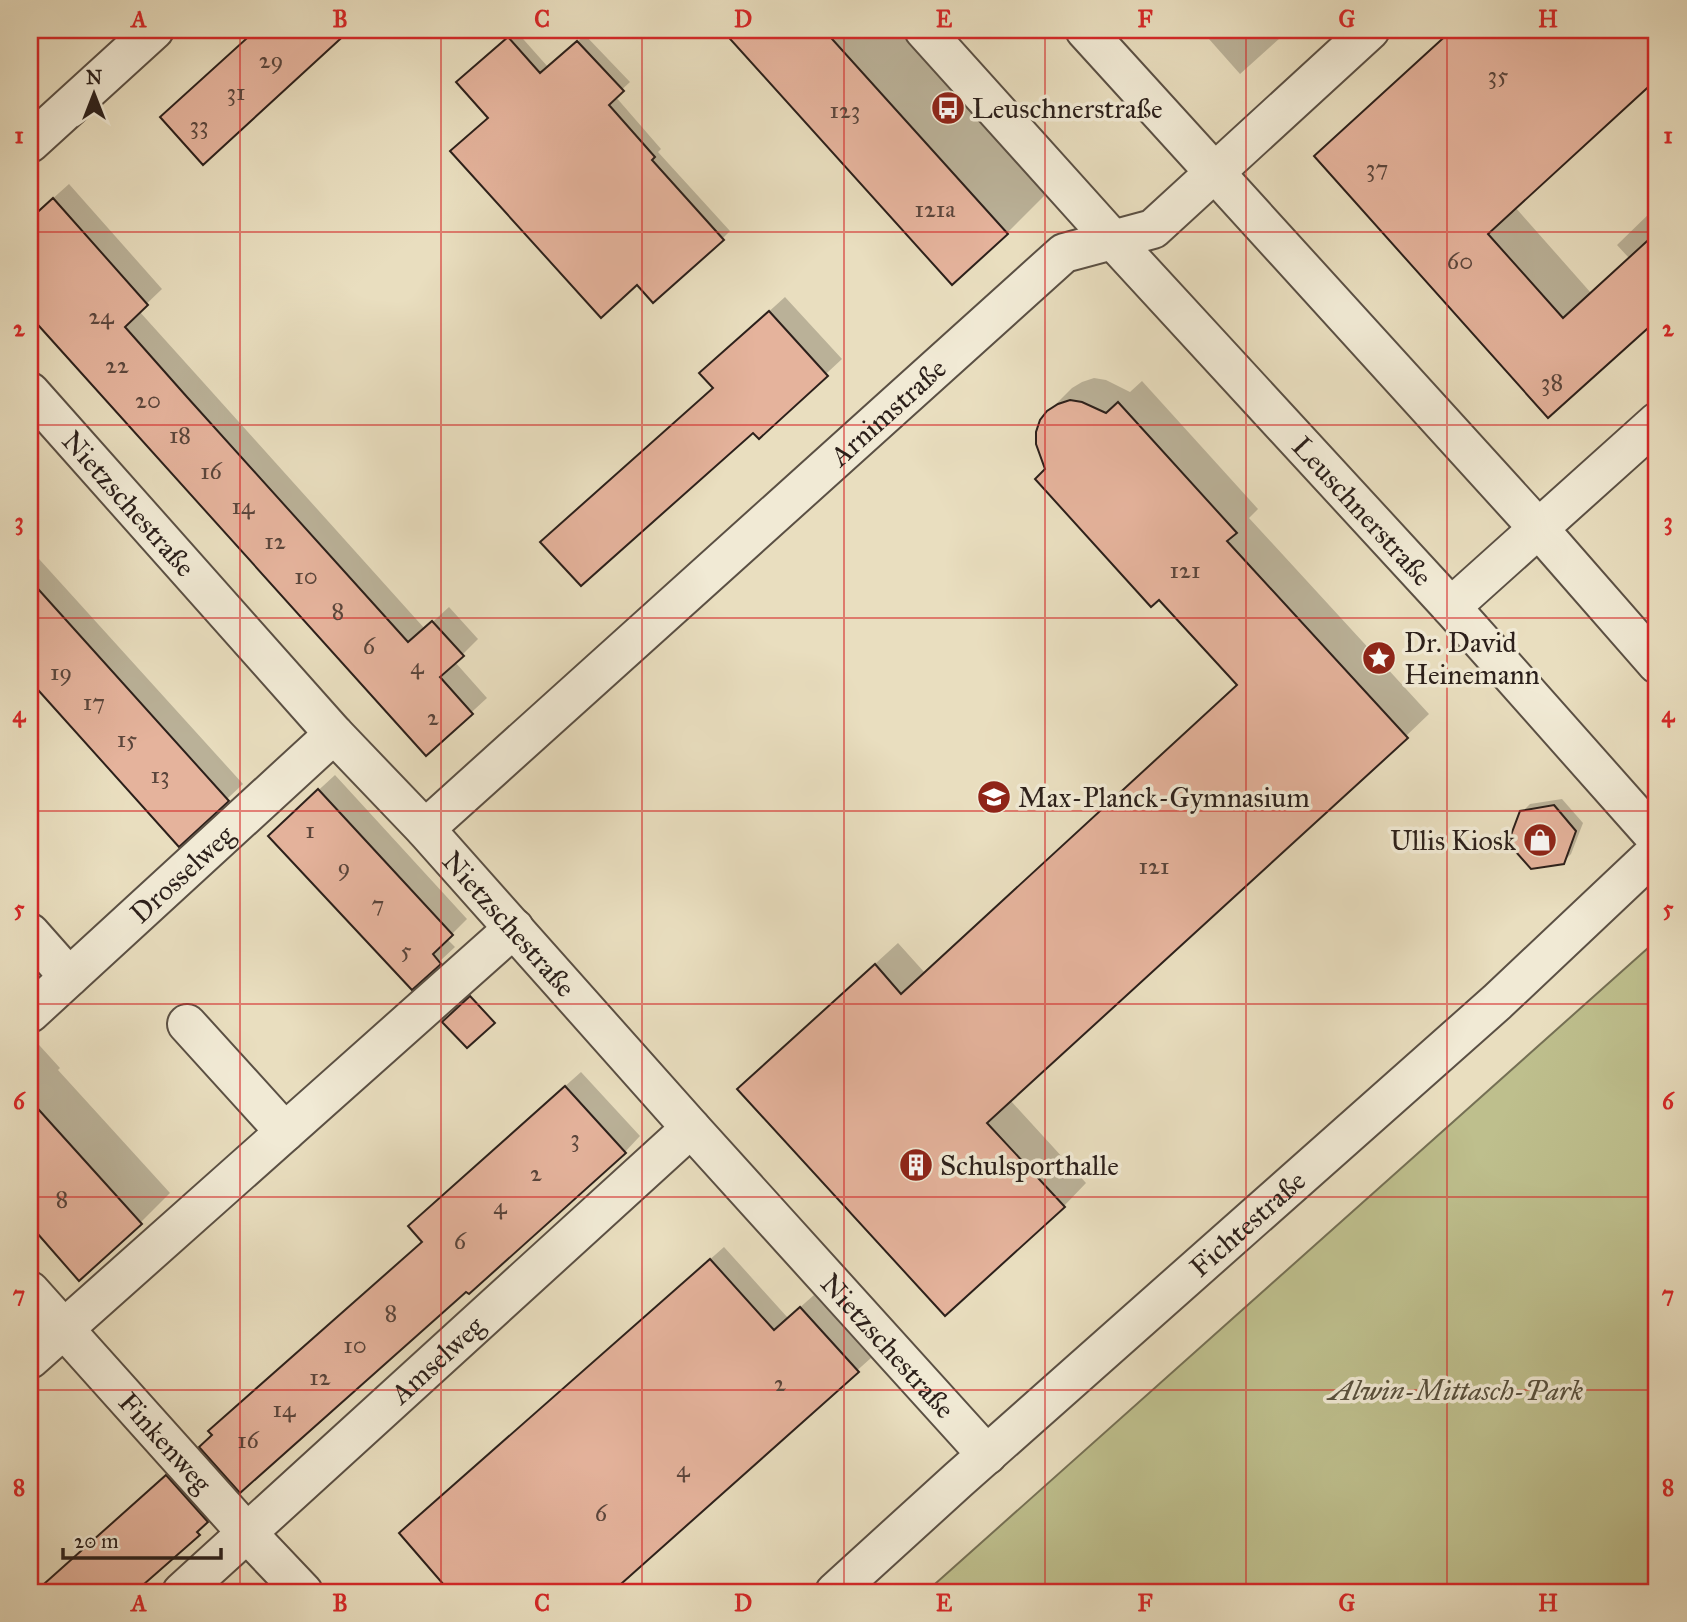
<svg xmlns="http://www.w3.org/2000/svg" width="1687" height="1622" font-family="'IM FELL Great Primer',serif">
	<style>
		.green { fill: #bebf8d; stroke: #757054; stroke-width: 2 }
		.shadow { fill: #0003 }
		.building { fill: #e5b39c; stroke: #2c201b; stroke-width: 2 }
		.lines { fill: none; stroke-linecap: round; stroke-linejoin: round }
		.minor-casing { stroke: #5b5044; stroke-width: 42 }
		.minor { stroke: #f1ead5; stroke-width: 38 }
		.grid { fill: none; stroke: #d62828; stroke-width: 2; stroke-opacity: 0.55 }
		.labels { text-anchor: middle; stroke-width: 7; stroke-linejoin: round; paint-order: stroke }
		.number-label { font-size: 24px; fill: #5a453b }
		.poi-label { font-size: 28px; fill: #2c201b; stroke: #f1ead5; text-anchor: start }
		.street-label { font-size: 28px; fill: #2c201b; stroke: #f1ead5 }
		.park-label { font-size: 28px; font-style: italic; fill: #58503d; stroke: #f1ead5 }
		.neatline { fill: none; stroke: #d62828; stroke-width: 2.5 }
		.grid-label { font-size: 23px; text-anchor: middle; font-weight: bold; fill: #d62828 }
	</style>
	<rect width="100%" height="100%" fill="#e9debf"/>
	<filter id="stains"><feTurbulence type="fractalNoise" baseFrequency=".00286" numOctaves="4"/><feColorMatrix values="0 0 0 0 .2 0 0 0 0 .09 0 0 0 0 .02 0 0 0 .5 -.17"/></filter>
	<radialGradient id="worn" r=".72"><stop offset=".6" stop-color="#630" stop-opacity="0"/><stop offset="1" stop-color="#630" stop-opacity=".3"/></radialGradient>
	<!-- green -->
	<path class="green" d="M1657 940V1592H926Z"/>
	<!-- shadow -->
	<path class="shadow" d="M724 30H897L1046 194 1007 233 952 282Z
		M1201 30H1289L1240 74Z
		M1442 30H1657V76L1515 207 1591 293 1629 258 1617 245 1657 206V314L1626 346 1548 415 1316 156 1343 129 1443 38 1438 33Z
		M516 31 548 67 585 35 630 82 615 96 661 149 658 152 730 231 722 239 490 118 465 75Z
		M69 184 162 289 139 311 203 382 425 629 449 607 478 639 455 662 487 698 426 754 30 313V219Z
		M785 297 842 359 759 436 717 358Z
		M1094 378 1106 380 1130 392 1142 381 1258 509 1249 518 1429 714 1406 736 1010 1100 1086 1183 1064 1206 762 1067 898 943 925 973 1238 684 1047 469 1048 412 1072 388 1082 382Z
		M30 549 243 784 179 844 30 679Z
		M335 775 467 919 447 939 455 947 412 987 286 820Z
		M1562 799 1583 823 1571 854 1563 862 1522 812 1530 804Z
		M30 1035 60 1068 58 1070 170 1193 141 1222 79 1278 30 1223Z
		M581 1072 640 1136 625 1152 423 1241 425 1211Z
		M724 1247 788 1318 814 1295 871 1358 609 1592H452L401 1533Z
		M181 1462 213 1519 133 1592H35Z"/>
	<!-- building -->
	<path class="building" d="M256 30H350L203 165 160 117Z
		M722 30H824L1008 234 952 285Z
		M1452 30H1657V79L1488 234 1563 318 1657 232V320L1548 418 1314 156Z
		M508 37 540 73 577 41 624 91 609 105 655 157 652 160 724 240 653 303 637 285 601 318 450 151 488 118 456 82Z
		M53 198 148 305 125 327 187 397 408 642 432 621 464 656 440 677 473 714 426 756 30 316V219Z
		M769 311 828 376 759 439 753 433 581 586 540 542 713 388 699 373Z
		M1070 400 1082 402 1106 413 1118 402 1237 533 1227 541 1408 738 987 1123 1065 1207 945 1316 737 1089 875 964 901 994 1237 685 1159 600 1151 607 1035 479 1045 469 1036 444V432L1040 420 1047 411 1058 404Z
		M30 580 229 801 179 847 30 681Z
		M318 789 453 935 433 954 441 964 412 990 268 836Z
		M1554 805 1576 831 1564 864 1531 869 1508 843 1520 811Z
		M470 996 495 1023 467 1048 442 1022Z
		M565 1086 626 1153 469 1294 466 1292 240 1493 199 1447 212 1435 208 1431 422 1242 408 1226Z
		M30 1100 142 1224 79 1281 30 1225Z
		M710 1259 774 1330 800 1307 859 1372 612 1592H450L399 1533Z
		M166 1475 208 1522 197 1532 200 1535 135 1592H35Z"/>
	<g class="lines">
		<!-- minor casing -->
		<g class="minor-casing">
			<g id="minor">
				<path id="s1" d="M924 30 1113 240 1451 607 1657 839"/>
				<path d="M1085 30 1538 528 1657 664"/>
				<path d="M30 143 154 30"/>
				<path id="s2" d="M30 392 334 734 425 829 691 1128 987 1455"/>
				<path d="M1451 607 1657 422"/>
				<path id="s3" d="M425 829 1064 253 1153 229 1370 30"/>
				<path d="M30 933 69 977"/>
				<path id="s4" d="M30 1013 334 734"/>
				<path d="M187 1024 285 1132"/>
				<path id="s5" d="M30 1291 247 1533 303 1592"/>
				<path d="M30 1359 514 928"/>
				<path id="s6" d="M182 1592 691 1128"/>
				<path id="s7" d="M835 1592 958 1480 1497 1002 1657 851"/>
			</g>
		</g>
		<!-- minor -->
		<use href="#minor" class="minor"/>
	</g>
	<!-- grid -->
	<path class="grid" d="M240 30V1592M441 30V1592M642 30V1592M844 30V1592M1045 30V1592M1246 30V1592M1447 30V1592M30 232H1657M30 425H1657M30 618H1657M30 811H1657M30 1004H1657M30 1197H1657M30 1390H1657"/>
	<!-- icons -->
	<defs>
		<g id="bus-disc" transform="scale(1.75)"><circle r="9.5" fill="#8f2418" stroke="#f1ead5"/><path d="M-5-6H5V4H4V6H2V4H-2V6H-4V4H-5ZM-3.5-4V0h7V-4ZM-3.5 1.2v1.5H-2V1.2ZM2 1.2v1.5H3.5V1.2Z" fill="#fff"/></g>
		<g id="sight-disc" transform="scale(1.75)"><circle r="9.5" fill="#8f2418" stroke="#f1ead5"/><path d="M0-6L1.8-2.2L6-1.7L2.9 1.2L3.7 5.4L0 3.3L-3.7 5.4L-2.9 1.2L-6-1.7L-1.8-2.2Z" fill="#fff"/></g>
		<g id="school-disc" transform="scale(1.75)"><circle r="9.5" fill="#8f2418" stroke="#f1ead5"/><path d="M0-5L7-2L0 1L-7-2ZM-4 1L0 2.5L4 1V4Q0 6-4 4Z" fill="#fff"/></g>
		<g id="shop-disc" transform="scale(1.75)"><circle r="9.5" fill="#8f2418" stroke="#f1ead5"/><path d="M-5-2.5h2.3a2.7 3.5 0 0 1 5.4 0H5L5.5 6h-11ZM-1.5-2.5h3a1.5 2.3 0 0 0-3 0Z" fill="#fff"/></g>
		<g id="building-disc" transform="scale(1.75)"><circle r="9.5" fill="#8f2418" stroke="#f1ead5"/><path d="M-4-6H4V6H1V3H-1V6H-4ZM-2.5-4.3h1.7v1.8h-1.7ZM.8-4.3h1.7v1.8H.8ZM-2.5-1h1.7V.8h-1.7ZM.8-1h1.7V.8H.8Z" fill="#fff"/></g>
	</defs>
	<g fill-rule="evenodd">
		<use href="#bus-disc" x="948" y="108"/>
		<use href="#sight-disc" x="1379" y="658"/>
		<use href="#school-disc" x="994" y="797"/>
		<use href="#shop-disc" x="1540" y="840"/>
		<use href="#building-disc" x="916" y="1165"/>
	</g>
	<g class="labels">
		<!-- number labels -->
		<g class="number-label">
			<text x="271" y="68">29</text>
			<text x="1498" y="83">35</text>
			<text x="236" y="100">31</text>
			<text x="845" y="118">123</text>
			<text x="199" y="133">33</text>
			<text x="1377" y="176">37</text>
			<text x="935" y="217">121a</text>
			<text x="1460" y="269">60</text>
			<text x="101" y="324">24</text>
			<text x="117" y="373">22</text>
			<text x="1552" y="390">38</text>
			<text x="148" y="408">20</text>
			<text x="180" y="443">18</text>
			<text x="211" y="479">16</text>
			<text x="243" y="514">14</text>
			<text x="275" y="549">12</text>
			<text x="1185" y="578">121</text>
			<text x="306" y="584">10</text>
			<text x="338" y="619">8</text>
			<text x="369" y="654">6</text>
			<text x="417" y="674">4</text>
			<text x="61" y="680">19</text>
			<text x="94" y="710">17</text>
			<text x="433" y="725">2</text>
			<text x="127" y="747">15</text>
			<text x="160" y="783">13</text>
			<text x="310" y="838">1</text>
			<text x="1154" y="874">121</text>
			<text x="344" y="875">9</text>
			<text x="378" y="912">7</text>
			<text x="406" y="958">5</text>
			<text x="575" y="1146">3</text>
			<text x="536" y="1181">2</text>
			<text x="62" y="1207">8</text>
			<text x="500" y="1214">4</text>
			<text x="460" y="1249">6</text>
			<text x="391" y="1321">8</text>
			<text x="355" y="1353">10</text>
			<text x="320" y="1385">12</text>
			<text x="780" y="1391">2</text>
			<text x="284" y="1417">14</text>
			<text x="248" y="1448">16</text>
			<text x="683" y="1477">4</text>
			<text x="601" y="1521">6</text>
		</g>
		<!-- poi labels -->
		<g class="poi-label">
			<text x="972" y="118">Leuschnerstraße</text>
			<text x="1404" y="652">Dr. David<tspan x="1404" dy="32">Heinemann</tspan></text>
			<text x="1018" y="807">Max-Planck-Gymnasium</text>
			<text x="1516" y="850" text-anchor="end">Ullis Kiosk</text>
			<text x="940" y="1175">Schulsporthalle</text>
		</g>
		<!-- street labels -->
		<g class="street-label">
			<text dy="10" stroke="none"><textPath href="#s3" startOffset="623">Arnimstraße</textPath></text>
			<text dy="10" stroke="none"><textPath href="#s2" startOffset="149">Nietzschestraße</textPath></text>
			<text dy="10" stroke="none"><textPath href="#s1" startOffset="651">Leuschnerstraße</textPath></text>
			<text dy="10" stroke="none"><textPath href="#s4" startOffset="206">Drosselweg</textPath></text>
			<text dy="10" stroke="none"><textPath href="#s2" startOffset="716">Nietzschestraße</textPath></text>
			<text dy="10" stroke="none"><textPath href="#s7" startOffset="553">Fichtestraße</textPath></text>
			<text dy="10" stroke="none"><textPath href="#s2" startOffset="1283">Nietzschestraße</textPath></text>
			<text dy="10" stroke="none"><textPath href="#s6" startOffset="345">Amselweg</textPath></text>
			<text dy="10" stroke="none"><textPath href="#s5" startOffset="203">Finkenweg</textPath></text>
		</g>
		<!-- park labels -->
		<g class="park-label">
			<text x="1456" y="1400">Alwin-Mittasch-Park</text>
		</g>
	</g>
	<!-- margin -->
	<rect width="1687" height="1622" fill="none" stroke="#e9debf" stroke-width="77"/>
	<!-- north arrow -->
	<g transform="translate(94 94)" stroke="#f1ead5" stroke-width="5" paint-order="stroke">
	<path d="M0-5L12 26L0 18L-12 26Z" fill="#2c201b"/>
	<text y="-10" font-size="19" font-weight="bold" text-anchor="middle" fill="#2c201b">N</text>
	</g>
	<!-- scale -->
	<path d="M63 1548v10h158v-10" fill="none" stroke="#2c201b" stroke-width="3.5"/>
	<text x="74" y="1548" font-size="21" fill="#2c201b" stroke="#f1ead5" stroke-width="5" paint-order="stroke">20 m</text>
	<rect x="38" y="38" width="1610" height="1546" class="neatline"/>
	<g class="grid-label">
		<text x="139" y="27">A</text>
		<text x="340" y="27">B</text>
		<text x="542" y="27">C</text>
		<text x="743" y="27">D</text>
		<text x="944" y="27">E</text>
		<text x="1145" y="27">F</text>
		<text x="1347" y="27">G</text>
		<text x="1548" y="27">H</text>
		<text x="19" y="143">1</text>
		<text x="1668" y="143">1</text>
		<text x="19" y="336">2</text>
		<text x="1668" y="336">2</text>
		<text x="19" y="529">3</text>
		<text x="1668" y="529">3</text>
		<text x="19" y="722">4</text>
		<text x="1668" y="722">4</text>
		<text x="19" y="916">5</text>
		<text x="1668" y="916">5</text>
		<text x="19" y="1109">6</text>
		<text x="1668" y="1109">6</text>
		<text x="19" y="1302">7</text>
		<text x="1668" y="1302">7</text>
		<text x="19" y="1495">8</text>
		<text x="1668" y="1495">8</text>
		<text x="139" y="1611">A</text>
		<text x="340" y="1611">B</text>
		<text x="542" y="1611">C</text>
		<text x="743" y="1611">D</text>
		<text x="944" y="1611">E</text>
		<text x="1145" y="1611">F</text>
		<text x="1347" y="1611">G</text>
		<text x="1548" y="1611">H</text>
	</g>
	<rect width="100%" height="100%" filter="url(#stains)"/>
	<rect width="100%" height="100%" fill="url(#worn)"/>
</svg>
